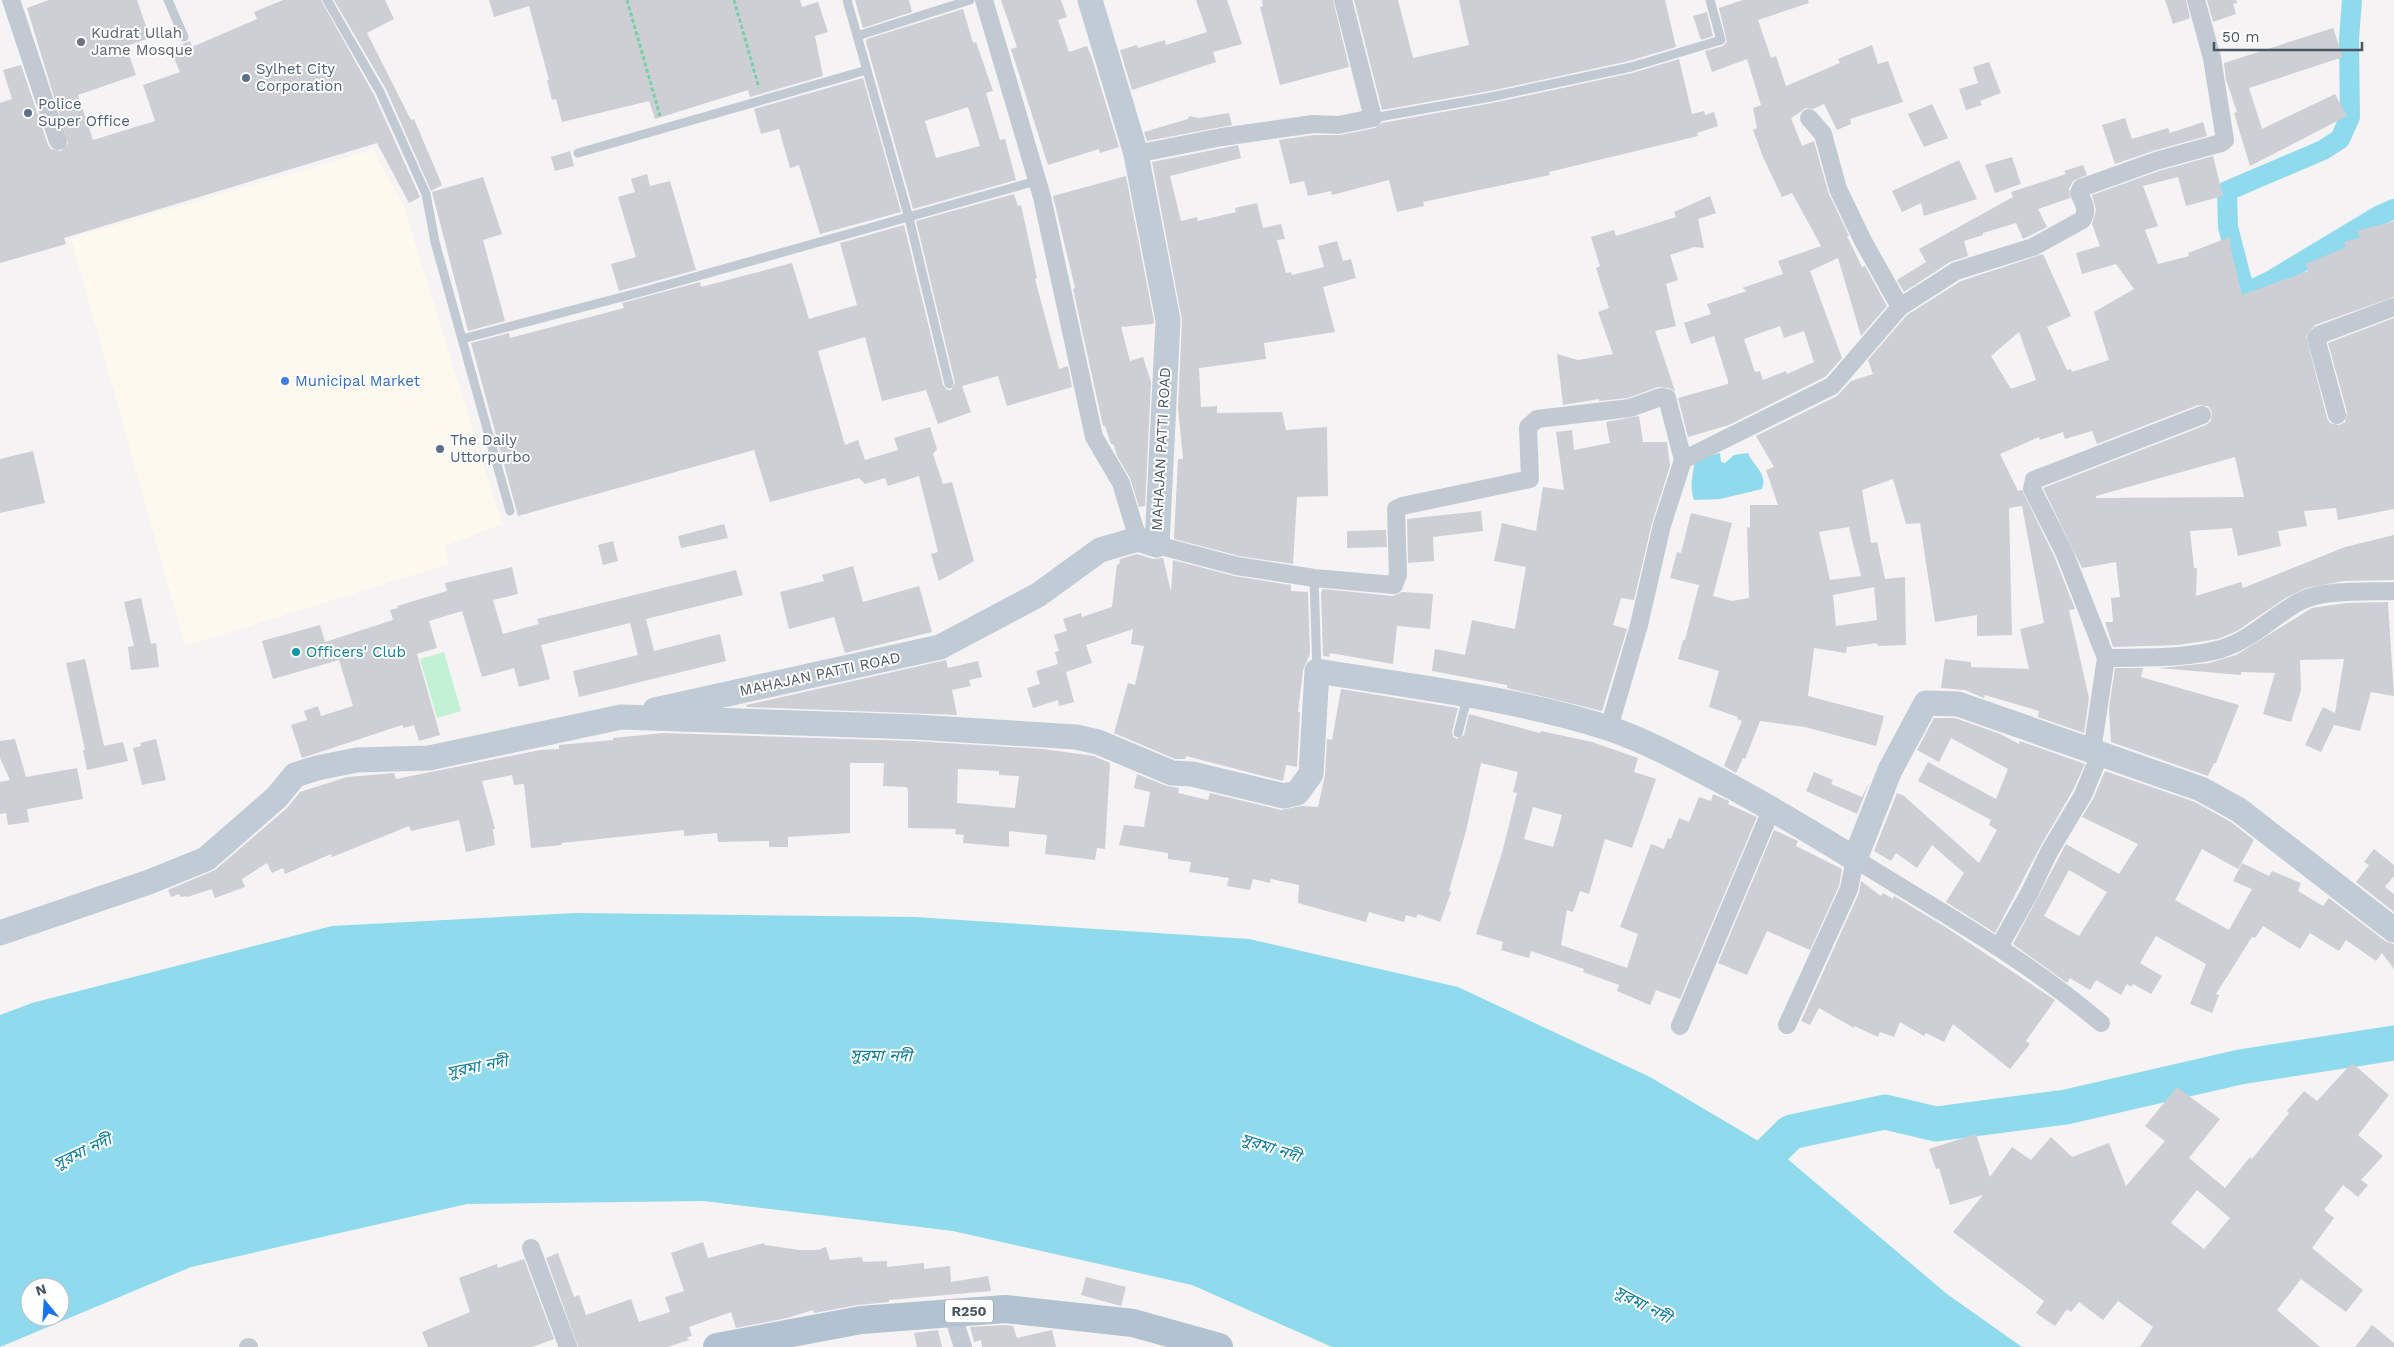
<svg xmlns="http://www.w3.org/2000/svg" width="2394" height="1347" font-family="'Work Sans','Noto Sans Bengali',sans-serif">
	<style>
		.commercial { fill: #fdf9ef }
		.green { fill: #c3f1d5 }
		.water { fill: #90daee; fill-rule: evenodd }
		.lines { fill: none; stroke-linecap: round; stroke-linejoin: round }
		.canal { stroke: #90daee; stroke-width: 20 }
		.river { stroke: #90daee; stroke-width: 35 }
		.building { fill: #cdcfd5; fill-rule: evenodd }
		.path { stroke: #7ad0a6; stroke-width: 3; stroke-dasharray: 4 2.5; stroke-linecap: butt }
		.lane { stroke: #c1cad2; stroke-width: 9 }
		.street { stroke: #c1cad2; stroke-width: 18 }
		.secondary { stroke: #c1cbd6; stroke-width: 25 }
		.primary { stroke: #b3c2d1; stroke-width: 28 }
		.worship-dot { fill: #6b7280; stroke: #fff; stroke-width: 2 }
		.service-dot { fill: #5c6f8a; stroke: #fff; stroke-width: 2 }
		.shop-dot { fill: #3f7fe0; stroke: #fff; stroke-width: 2 }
		.culture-dot { fill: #0f9aa8; stroke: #fff; stroke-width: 2 }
		.labels { text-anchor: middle; stroke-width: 4; stroke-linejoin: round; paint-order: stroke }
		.shield { fill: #fff; stroke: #808990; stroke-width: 1 }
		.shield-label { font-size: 14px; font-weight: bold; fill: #4a5661 }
		.worship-label { font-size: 15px; fill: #5b616d; stroke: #fff; text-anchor: start }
		.service-label { font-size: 15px; fill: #4e5e75; stroke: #fff; text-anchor: start }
		.shop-label { font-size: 15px; fill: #366cbe; stroke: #fff; text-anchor: start }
		.street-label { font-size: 15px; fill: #4a5661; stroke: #fff }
		.culture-label { font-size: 15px; fill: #0d838f; stroke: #fff; text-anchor: start }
		.water-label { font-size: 16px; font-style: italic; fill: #0c7c9b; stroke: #fff }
	</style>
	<rect width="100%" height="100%" fill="#f5f3f3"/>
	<!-- commercial -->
	<path class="commercial" d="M373 150 404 207 502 524 445 546 449 564 185 646 71 238Z"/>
	<!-- green -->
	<path class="green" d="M444 652 461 711 437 718 420 659Z"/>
	<!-- water -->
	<path class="water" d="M1720 453 1721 462 1725 463 1734 455 1748 453C1753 466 1768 473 1762 489L1720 499 1694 500C1689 486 1693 474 1695 460Z
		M576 913 915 917 1249 939 1458 987 1650 1077 1784 1156 1947 1294 2022 1347H1332L1192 1285 953 1231 703 1201 467 1204 191 1267 0 1347V1015L32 1003 332 926ZM30 1287H60V1317H30Z"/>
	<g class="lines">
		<!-- canal -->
		<path class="canal" d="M2352 0 2349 39 2350 117 2340 139 2323 150 2227 191 2228 227 2245 293 2270 281 2378 216 2394 209"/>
		<!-- river -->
		<path class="river" d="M1740 1182 1791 1132 1885 1112 1936 1124 2066 1107 2240 1067 2394 1043"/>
	</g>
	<!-- building -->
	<path class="building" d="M49 0H137L150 38 126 46 136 75 78 95 93 140 155 121 143 85 180 72 170 49 190 41 192 47 257 19 254 12 283 0H321L374 95 420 197 409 203 377 143 64 238 66 244 0 263V103L12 99 3 70 21 65 48 145 51 149 61 151 68 143 27 8Z
		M334 0H385L394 19 367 33 411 120 414 119 442 185 431 191 386 89Z
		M489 0H800L802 7 818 2 828 32 815 36 823 76 750 97 748 90 655 119 649 101 562 122 556 99 552 100 547 80H549L529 6 494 17Z
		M855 0H909L912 12 863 28Z
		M1001 0H1061L1067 17 1058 20 1069 52 1087 46 1092 58 1119 147 1100 153 1099 149 1048 165 1011 49 1017 47Z
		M1196 0H1227L1242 44 1213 52 1216 62 1132 90 1120 50 1137 45 1138 48 1165 40 1166 45 1207 32Z
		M1262 0H1333L1349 67 1280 85 1260 7 1263 6Z
		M1354 0H1398L1413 58 1469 45 1459 0H1665L1676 47 1629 61 1490 91 1382 110Z
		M1743 0H1808L1809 3 1758 20 1771 58 1776 56 1786 86 1840 63 1838 59 1872 45 1878 64 1888 61 1903 102 1850 119 1851 124 1837 130 1824 104 1813 109 1806 108 1791 118 1802 146 1814 141 1828 192 1849 236H1847L1862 267 1865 266 1887 306 1861 336 1838 258 1810 271 1842 358 1825 377 1729 425 1688 437 1678 398 1728 384V381L1714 336 1691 344 1684 323 1711 314 1707 304 1747 291 1742 288 1783 274 1778 261 1821 246 1792 193 1782 197 1763 157 1753 130 1757 128 1753 108 1761 105 1747 59 1712 72 1705 51 1723 46 1727 42 1719 8ZM1780 326 1784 338 1804 331 1814 362 1787 374 1786 371 1763 380 1760 371 1755 372 1744 339Z
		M2165 0H2186L2190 18 2173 24Z
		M2207 0H2236L2237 3 2233 4 2236 14 2213 22Z
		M963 9 973 43 976 42 993 91 986 93 1000 140 1005 139 1016 180 913 209 866 42 867 39ZM968 107 980 146 936 158 925 121Z
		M1707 12 1713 36 1701 40 1693 16Z
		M2333 28 2343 57 2249 88 2262 129 2335 94 2347 116 2250 166 2234 113 2237 112 2226 80 2224 63Z
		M1679 59 1692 114 1704 111 1705 115 1714 112 1718 126 1697 133 1698 136 1549 172 1550 175 1423 202 1424 206 1397 212 1389 180 1332 195 1331 191 1308 196 1304 181 1290 184 1279 140 1314 135H1340L1375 128 1382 123 1492 103 1632 73Z
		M1989 62 2001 93 1980 101 1982 105 1966 110 1959 89 1978 83 1973 67Z
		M863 78 901 212 820 234 799 165 790 168 779 129 761 134 754 109Z
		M1932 104 1948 138 1924 147 1908 114Z
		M1229 113 1232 125 1147 141 1144 132 1188 119 1189 116 1199 118Z
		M2125 118 2132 139 2168 128 2170 133 2203 122 2207 136 2153 151 2115 164 2102 125Z
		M1238 145 1241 158 1170 176 1181 221 1197 217 1198 221 1236 212 1235 208 1257 203 1263 228 1281 224 1285 239 1277 240 1286 273 1291 272 1292 275 1324 267 1318 246 1337 241 1343 261 1351 259 1356 278 1323 287 1335 332 1264 343 1266 359 1199 368 1201 407 1217 406V413L1282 412 1286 430 1327 427 1328 496 1297 497 1293 564 1239 556 1174 539 1178 459H1183L1178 408 1182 320 1152 162Z
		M570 151 574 166 555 171 551 157Z
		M2213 156 2223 196 2186 206 2178 177 2143 186 2158 226 2145 230 2158 264 2189 256 2188 253 2230 237 2231 250 2242 295 2308 271 2306 264 2346 247 2344 242 2360 238 2357 231 2394 221V297L2315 325 2306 336 2327 418 2330 423 2339 425 2345 422 2347 412 2328 343 2394 318V509L2338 520 2336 508 2304 511 2307 526 2278 531 2281 546 2238 556 2232 528 2190 531 2194 568H2197L2196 596 2241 582 2243 588 2345 547 2394 535V580L2344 581 2306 588 2284 599 2237 631 2218 639 2178 645 2113 647 2105 622H2113L2111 598 2120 597 2116 562 2082 568 2043 488 2206 425 2211 421 2212 412 2208 406 2198 405 2097 444 2092 431 2065 439 2063 432 2040 440 2039 437 2000 454 2018 491 2022 490 2054 556 2075 609 2069 610 2089 698 2084 733 2038 717 2039 711 1985 695 1984 698 1965 690 1941 688 1945 659 1971 662V667L2029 669 2020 629 2044 623 2022 506 2009 508 2012 635 1977 636V615L1935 622 1920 523 1906 524 1893 479 1862 490 1871 543 1877 542 1885 579 1905 577 1906 645 1878 646 1877 643 1847 647 1846 653 1814 648 1808 696 1884 716 1876 746 1805 727 1760 721 1745 759 1743 758 1736 773 1724 766 1742 721 1737 719 1738 717 1709 707 1719 671 1678 659 1683 640H1685L1699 585 1670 578 1677 552 1681 553 1691 513 1732 523 1713 596 1732 601 1749 598 1747 527 1750 528V505H1778L1766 470 1774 467 1756 436 1837 396 1851 381 1873 374 1868 360 1907 315 1961 281 2043 254 2071 316 2047 327 2067 370 2071 369 2072 372 2109 360 2094 312 2134 289 2116 264 2082 274 2076 253 2100 246 2092 224 2096 210 2092 195 2159 171ZM2019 332 2036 380 2011 389 1991 356ZM2235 457 2244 497 2096 498V496ZM1849 527 1861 576 1830 580 1819 532ZM1874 587 1877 620 1836 626 1833 595Z
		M2012 157 2021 184 1995 193 1985 165Z
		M1959 160 1977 199 1924 216 1921 203 1902 212 1892 191Z
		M2083 165 2087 175 2073 181 2069 189 2070 198 2038 209 2047 227 2023 239 2016 223 1983 233V235L1964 241 1968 256 1950 262 1904 292 1897 280 1926 262 1919 249 2013 197 2011 192 2066 174 2064 171Z
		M647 174 650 186 670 181 696 270 619 291 611 264 636 257 618 197 635 192 631 179Z
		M1126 176 1154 321 1153 324 1121 327 1130 361 1143 357 1151 382 1145 506 1139 507 1130 478 1117 456 1114 445 1111 444 1105 426H1103L1073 289 1075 288 1053 196Z
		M483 177 502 234 483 240 505 321 468 331 432 192Z
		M1014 194 1018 206 1021 205 1037 278 1035 279 1059 369 1068 366 1072 387 1007 406 998 376 962 386 971 412 938 424 926 390 882 401 865 337 818 351 845 445 858 440 865 460 898 450 894 438 930 427 937 449 933 454 943 484 952 482 974 561 939 581 931 554 938 552 919 476 888 486 885 478 865 484 859 478 770 502 754 450 518 516 471 343 509 333 510 338 624 308 622 303 700 282 701 287 792 263 809 319 857 305 840 243 904 225 943 385 947 390H951L955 383 916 221Z
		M1710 196 1716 213 1698 219 1704 248 1694 247 1670 255 1678 280 1666 284 1676 326 1655 331 1675 391 1669 388 1658 387 1628 398 1599 401V399L1563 405 1557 354 1578 360 1613 354 1598 312 1609 308 1596 268 1600 266 1591 237 1614 230 1616 236 1676 217 1674 212Z
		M1639 416 1643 442H1667L1670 466 1652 523 1634 600 1621 598 1613 625 1627 629 1602 711 1507 688V685L1432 671 1435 649 1465 655 1472 620 1515 629 1526 567 1494 561 1502 523 1536 531 1543 487 1564 490 1556 432 1572 430 1574 450 1610 443 1606 422Z
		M33 451 45 503 0 513V459Z
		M1481 511 1483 531 1433 537 1434 561 1408 563 1407 519Z
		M724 524 728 538 681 548 678 536Z
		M1386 530 1387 547 1347 548V531Z
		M613 541 618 561 603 565 598 545Z
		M1137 554 1153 559 1163 558 1171 592 1173 560 1234 576 1291 585V591L1308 592 1310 654 1303 670 1298 712H1300L1297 767 1286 765 1283 781 1186 756 1185 759H1175L1114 733 1128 683 1135 685 1144 646 1131 644 1133 629 1086 645 1092 663 1066 672 1074 702 1059 706 1058 700 1033 708 1027 688 1040 684 1036 671 1058 664 1055 652 1059 651 1054 635 1067 631 1063 619 1081 613 1082 617 1112 607 1117 564 1119 565 1120 559Z
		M853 566 863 602 919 586 932 632 845 653 834 617 789 629 780 592 824 581 822 575Z
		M512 567 518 594 493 600 503 634 539 624 537 619 736 570 743 595 646 619 654 651 720 634 726 661 579 697 573 671 638 655 630 623 541 645 550 679 519 687 514 668 482 677 462 611 429 621 437 648 417 654 440 735 419 741 414 725 404 728 402 725 302 758 291 725 307 720 304 711 318 706 321 716 353 706 339 660 273 679 262 641 320 625 325 642 393 620 390 610 398 608 397 606 447 591 445 583Z
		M1323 589 1393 596 1402 592 1433 594 1430 629 1397 626 1393 664 1330 653 1329 657 1323 656 1321 593Z
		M141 598 151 644 156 643 159 667 131 670 128 647 134 646 124 602Z
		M2388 602 2394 696 2371 692 2360 731 2334 725 2321 752 2305 745 2323 707 2335 713 2344 659 2300 660 2301 690 2291 722 2263 714 2275 673 2241 672V675L2159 668 2209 663 2236 655 2312 608 2346 603Z
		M85 659 104 746 123 742 128 761 87 770 83 750H85L66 663Z
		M946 660 948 668 978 661 982 677 969 680 971 686 952 690 957 715 747 707 746 705Z
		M2115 668H2143L2141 677 2239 705 2216 763H2214L2208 776 2111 742 2109 708Z
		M1341 689 1458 708 1452 732 1453 737 1457 739 1464 735 1469 714 1540 733 1541 731 1592 742 1638 758 1634 772 1656 779 1632 848 1605 839 1589 894 1580 891 1573 912 1567 910 1561 945 1627 968 1638 934 1620 927 1651 844 1664 849 1668 838 1671 839 1679 818 1689 822 1699 797 1711 801 1713 794 1729 801 1728 804 1757 817 1680 999 1656 990 1650 1005 1617 991 1619 985 1583 972 1584 969 1531 951 1529 958 1501 950 1503 942 1476 934 1502 853 1517 793 1513 792 1518 772 1481 763 1466 831 1449 891 1451 892 1440 922 1418 914 1416 918 1406 915 1404 922 1369 912 1366 922 1298 903 1299 885 1271 879 1270 883 1253 879 1250 890 1227 886 1229 878 1189 872 1191 862 1168 859V853L1119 845 1124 825 1144 827 1150 792 1134 788 1137 774 1167 786 1179 788 1178 793 1208 800 1210 793 1281 810 1301 806 1318 807 1325 775 1327 739 1332 740ZM1533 807 1562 815 1553 847 1524 839Z
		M1934 718H1955L2000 734 2019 744 2020 741 2085 764 2073 790 2040 847 1995 933 1946 902 1964 873 1932 845 1917 868 1896 853 1891 861 1874 851 1897 793 1904 796 1979 863 1997 830 1989 825 1991 820 1918 781 1928 762 1996 799 2008 769 1951 738 1939 762 1917 750Z
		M663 733 914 741 1043 749 1094 756 1110 763 1105 849 1097 848 1095 860 1045 854 1047 835 1009 831V847L963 843 964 835 955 834 956 829 908 828V789L906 787 883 786 884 763H850V833L788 837V847H769V841L718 842 717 833 684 836V830L561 843 562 845 531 848 524 784 514 785 512 775 482 781 495 829H493L495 845 466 852 459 820 411 831 409 826 332 857 331 854 285 874 283 868 272 873 267 863 242 879 245 887 215 898 212 889 187 897 186 896 181 897 179 894 171 897 168 890 215 870 287 808 300 792 347 777 394 773 396 779 540 750 559 749V745L613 740V738ZM958 769 999 771V775L1019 776 1015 808 957 803Z
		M15 739 26 777 77 768 83 799 27 809 29 822 8 825 6 813 0 814V782L10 780 0 758V741Z
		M156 739 166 780 142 785 133 748 141 746 140 743Z
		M2105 771 2195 802 2231 822 2254 840 2238 869 2202 849 2175 900 2229 930 2252 889 2233 881 2242 863 2269 876 2272 871 2301 883 2298 891 2323 906 2329 898 2385 941 2394 944V969L2382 953 2376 961 2346 940 2339 951 2310 933 2300 949 2263 926 2255 938 2252 937 2216 994 2219 995 2212 1013 2190 1004 2206 964 2156 936 2140 963 2162 976 2151 994 2133 984 2131 987 2127 984 2121 995 2096 980 2090 990 2070 978 2067 983 2013 944 2066 844 2119 874 2138 844 2082 817 2093 799ZM2069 870 2107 892 2079 936 2044 916Z
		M1814 772 1833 780 1831 784 1862 797 1870 781 1857 814 1806 791Z
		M1774 830 1798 841 1796 846 1842 869 1839 886 1810 950 1767 931 1747 975 1718 963Z
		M2374 849 2394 865V876L2385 887 2394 894V912L2356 882 2369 865 2364 862Z
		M1861 881 1881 896 1883 893 1893 899 1894 896 1944 926 2055 1000 2026 1041 2030 1044 2010 1069 1953 1024 1944 1042 1926 1033 1924 1036 1900 1022 1894 1037 1880 1032 1878 1037 1854 1026V1028L1819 1008 1810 1025 1801 1021 1859 893Z
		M2352 1063 2389 1095 2358 1135 2383 1156 2361 1180 2368 1185 2358 1197 2343 1185 2324 1210 2334 1218 2312 1248 2363 1290 2346 1312 2301 1279 2277 1310 2320 1347H2140L2153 1327 2118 1301 2103 1320 2079 1302 2071 1312 2067 1309 2055 1326 2036 1313 2044 1301 1953 1232 1983 1195 1950 1205 1939 1168 1936 1169 1929 1149 1976 1134 1990 1177 2012 1147 2031 1160 2051 1137 2072 1157 2109 1143 2126 1186 2165 1141 2145 1126 2177 1087 2220 1119 2189 1158 2225 1188 2250 1157 2252 1159 2289 1113 2287 1111 2304 1091 2317 1101ZM2197 1190 2230 1218 2204 1249 2171 1223Z
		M703 1242 708 1258 764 1243 765 1245 800 1250H818L826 1247 830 1260 862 1257 863 1262 887 1261V1267L924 1263V1269L950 1266 951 1282 988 1276 991 1291 889 1300V1302L858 1305 814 1313 813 1310 787 1318 736 1328 731 1312 689 1327 692 1336 687 1337 689 1340 668 1347H578L546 1258 558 1253 574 1297 579 1295 586 1315 631 1299 639 1322 670 1312 665 1297 684 1291 671 1253Z
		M524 1259 554 1339 532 1347H428L422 1332 470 1312 459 1278 497 1264 498 1268Z
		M1086 1277 1126 1287 1121 1306 1081 1295Z
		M1005 1325 1013 1326 1017 1338 1052 1330 1056 1347H982L981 1340 974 1342 970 1327Z
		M2372 1325 2394 1343V1347H2355Z
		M938 1330 942 1347H917L914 1333Z"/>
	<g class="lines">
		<!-- path -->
		<path class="path" d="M627 0 660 116
			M734 0 759 88"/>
		<!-- lane -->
		<path class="lane" d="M168 0 184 37
			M327 0 380 92 426 194 435 242 462 339 645 291 1036 181
			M847 0 909 218 949 384
			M857 36 970 0
			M1373 118 1491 97 1631 67 1721 40 1710 0
			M578 153 867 70
			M462 339 510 511
			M1314 578 1317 671
			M1458 733 1468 695"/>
		<!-- street -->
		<path class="street" d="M11 0 58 141
			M984 0 1042 197 1094 437 1121 483 1138 539
			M1809 118 1823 134 1838 189 1863 241 1900 307
			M1136 154 1222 137 1313 124 1338 125 1373 118 1343 0
			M2337 415 2316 338 2319 335 2394 307
			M1157 545 1237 566 1314 578 1394 585 1398 575 1396 509 1402 506 1530 479 1528 427 1537 419 1630 408 1661 397 1667 398 1683 460
			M2106 658 2064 552 2032 489 2034 480 2202 415
			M1609 728 1639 625 1662 525 1683 460 1832 386 1900 307 1956 271 2033 247 2082 220C2089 210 2083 202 2079 193L2081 188 2156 161 2221 143 2225 140 2212 58 2196 0
			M2092 751 2106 658C2142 657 2186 659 2221 649 2251 640 2272 617 2299 602 2322 589 2367 592 2394 591
			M1999 947 2030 892 2049 852 2083 795 2100 754
			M1787 1025 1849 889 1855 859C1939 911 2026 959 2101 1023
			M1680 1026 1772 808
			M531 1248 568 1347
			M952 1313 963 1347
			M248 1347H249"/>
		<!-- secondary -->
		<path class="secondary" d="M655 710 940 647 1038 595 1100 550 1138 539 1157 545 1168 320 1136 154 1090 0
			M0 933 149 882 206 859 277 797 295 775 317 768 357 760 429 758 621 717 915 727 1076 737 1098 742 1172 773 1192 774 1284 796 1297 793 1311 774 1317 671C1415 687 1514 698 1608 728 1638 738 1666 752 1694 767 1750 795 1803 827 1855 859L1890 770 1926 703 1958 704 2201 789 2239 810 2394 930"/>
		<!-- primary -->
		<path class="primary" d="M717 1347 861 1320 1005 1309 1133 1323 1219 1347"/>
	</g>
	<!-- markers -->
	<circle class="worship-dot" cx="81" cy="42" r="5"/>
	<g class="service-dot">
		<circle cx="246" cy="78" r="5"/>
		<circle cx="28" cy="113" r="5"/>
		<circle cx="440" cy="449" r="5"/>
	</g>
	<circle class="shop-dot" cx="285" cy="381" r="5"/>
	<circle class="culture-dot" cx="296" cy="652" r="5"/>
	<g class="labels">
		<!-- shield labels -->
		<rect class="shield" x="945" y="1299.5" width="48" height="23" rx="4"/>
		<g class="shield-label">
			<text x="969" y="1316">R250</text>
		</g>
		<!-- worship labels -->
		<g class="worship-label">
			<text x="91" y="38">Kudrat Ullah<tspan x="91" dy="17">Jame Mosque</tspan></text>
		</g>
		<!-- service labels -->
		<g class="service-label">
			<text x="256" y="74">Sylhet City<tspan x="256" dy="17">Corporation</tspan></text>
			<text x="38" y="109">Police<tspan x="38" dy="17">Super Office</tspan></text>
			<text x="450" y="445">The Daily<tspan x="450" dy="17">Uttorpurbo</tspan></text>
		</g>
		<!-- shop labels -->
		<g class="shop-label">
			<text x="295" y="386">Municipal Market</text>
		</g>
		<!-- street labels -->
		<g class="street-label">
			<text transform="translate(1161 449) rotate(-87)" y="5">MAHAJAN PATTI ROAD</text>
			<text transform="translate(820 674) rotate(-12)" y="5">MAHAJAN PATTI ROAD</text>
		</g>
		<!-- culture labels -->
		<g class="culture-label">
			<text x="306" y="657">Officers' Club</text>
		</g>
		<!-- water labels -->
		<g class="water-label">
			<text transform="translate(881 1055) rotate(1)" y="6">সুরমা নদী</text>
			<text transform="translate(477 1066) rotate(-11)" y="6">সুরমা নদী</text>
			<text transform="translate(1271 1147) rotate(18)" y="6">সুরমা নদী</text>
			<text transform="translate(82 1151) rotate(-25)" y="6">সুরমা নদী</text>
			<text transform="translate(1643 1304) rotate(28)" y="6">সুরমা নদী</text>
		</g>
	</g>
	<!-- north arrow -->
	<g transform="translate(45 1302) rotate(342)"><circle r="24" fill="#ffffff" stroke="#b7bbc0"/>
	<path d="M0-4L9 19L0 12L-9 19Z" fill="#1a73e8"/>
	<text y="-8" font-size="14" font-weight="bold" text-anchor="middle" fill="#4a5661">N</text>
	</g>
	<!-- scale -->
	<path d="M2214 42v8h148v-8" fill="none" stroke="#4a5661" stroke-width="2.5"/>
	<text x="2222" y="42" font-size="15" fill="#4a5661" stroke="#ffffff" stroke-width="4" paint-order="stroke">50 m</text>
</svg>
